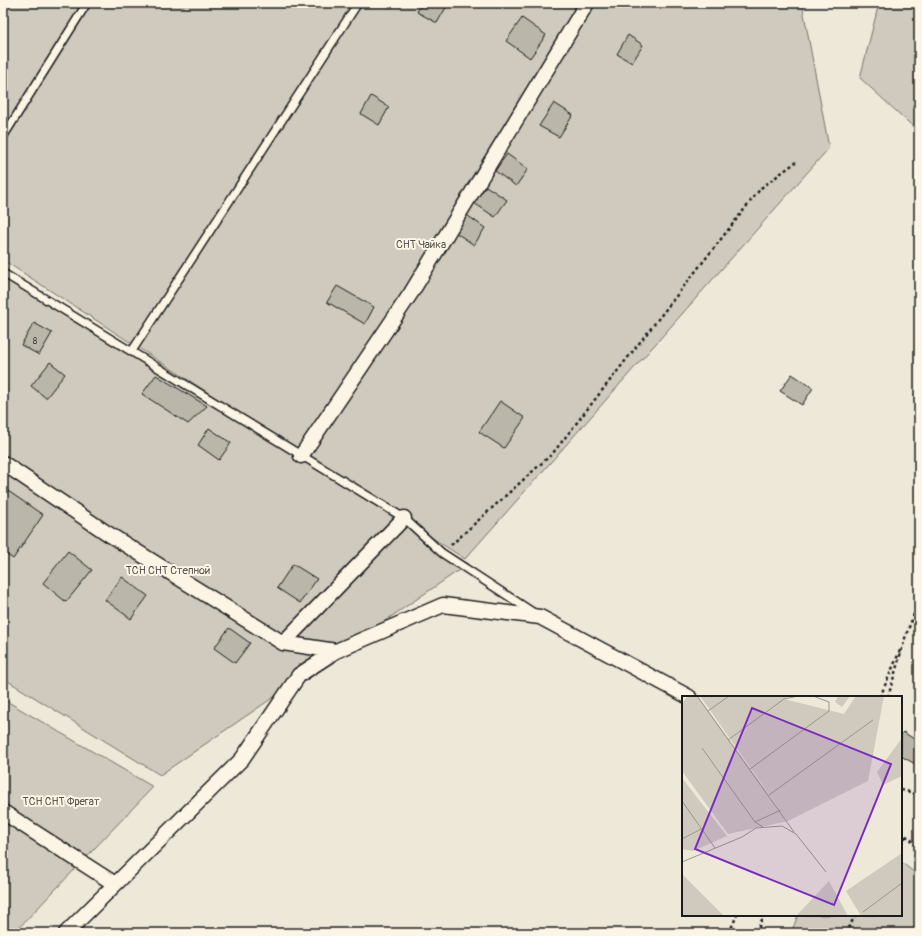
<svg xmlns="http://www.w3.org/2000/svg" width="922" height="936" font-family="Pangolin,sans-serif">
	<style>
		.green { fill: #cfcabd; stroke: #76736c }
		.building { fill: #bab6aa; stroke: #1c1c1c }
		.lines { fill: none; stroke-linecap: round; stroke-linejoin: round }
		.lane-casing { stroke: #1c1c1c; stroke-width: 10 }
		.street-casing { stroke: #1c1c1c; stroke-width: 17 }
		.path { stroke: #1c1c1c; stroke-width: 2.5; stroke-dasharray: 3 3; stroke-linecap: butt }
		.lane { stroke: #fcf5e5; stroke-width: 7 }
		.street { stroke: #fcf5e5; stroke-width: 14 }
		.labels { text-anchor: middle; stroke-width: 4; stroke-linejoin: round; paint-order: stroke }
		.number-label { font-size: 9px; fill: #444240 }
		.park-label { font-size: 11px; fill: #52504c; stroke: #fcf5e5 }
		.inset-road { fill: none; stroke: #9a968d; stroke-width: 1 }
		.view { fill: #7b2cbf; fill-opacity: 0.15; stroke: #7b2cbf; stroke-width: 2 }
		.inset-edge { fill: none; stroke: #1c1c1c; stroke-width: 2 }
	</style>
	<rect width="100%" height="100%" fill="#eee8d9"/>
	<filter id="ink" filterUnits="userSpaceOnUse"><feTurbulence type="fractalNoise" baseFrequency=".025" numOctaves="2"/><feDisplacementMap in="SourceGraphic" scale="8" xChannelSelector="R" yChannelSelector="G"/><feConvolveMatrix kernelMatrix="1 2 1 2 8 2 1 2 1" color-interpolation-filters="sRGB"/></filter>
	<g filter="url(#ink)">
		<!-- green -->
		<path class="green" d="M3 3H802L829 148 465 559 3 260Z
			M879 3H919V132L860 78Z
			M3 271 468 564 160 775 3 678Z
			M3 699 153 787 14 933H3Z
			M901 862 919 876V933H791L798 915H901Z"/>
		<!-- building -->
		<path class="building" d="M422 3H446L448 4 437 23 417 12Z
			M522 18 546 35 530 58 506 41Z
			M628 35 643 45 632 63 617 54Z
			M371 96 389 107 379 125 361 114Z
			M554 103 573 115 559 137 539 126Z
			M507 154 528 169 516 186 495 171Z
			M486 186 507 200 495 217 474 203Z
			M464 213 485 228 474 245 452 230Z
			M337 286 374 307 365 324 327 302Z
			M34 323 52 333 39 355 21 345Z
			M50 362 65 374 46 398 31 386Z
			M792 374 813 388 802 405 780 391Z
			M156 375 207 406 188 424 142 394Z
			M500 401 525 418 504 448 479 432Z
			M209 428 231 443 219 460 198 445Z
			M8 491 43 515 13 559 3 552V498Z
			M68 551 92 570 66 602 43 583Z
			M293 564 317 579 300 603 277 588Z
			M122 577 148 596 131 619 105 600Z
			M229 628 250 643 235 663 214 648Z
			M903 732 919 742V761L917 765 901 756V735Z"/>
		<g class="lines">
			<!-- lane casing -->
			<g class="lane-casing">
				<path id="lane" d="M3 137 87 3
					M3 273 404 518 442 553 534 613
					M132 351 358 3"/>
			</g>
			<!-- street casing -->
			<g class="street-casing">
				<path id="street" d="M301 456 411 293 587 3
					M3 463 107 533 283 643 336 651
					M283 643 404 518
					M3 812 115 884
					M66 933 242 759 299 675 336 651 443 605 540 617 689 697"/>
			</g>
			<!-- path -->
			<path class="path" d="M451 545 553 453 761 188 796 162
				M880 697 901 648
				M888 697 906 635 919 601
				M901 790 919 794
				M901 832 919 846
				M901 844 906 836
				M729 933 737 915
				M756 933 764 915
				M845 933 856 915"/>
			<!-- lane -->
			<use href="#lane" class="lane"/>
			<!-- street -->
			<use href="#street" class="street"/>
		</g>
	</g>
	<g class="labels">
		<!-- number labels -->
		<g class="number-label">
			<text x="35" y="344">8</text>
		</g>
		<!-- park labels -->
		<g class="park-label">
			<text x="421" y="248">СНТ Чайка</text>
			<text x="168" y="574">ТСН СНТ Степной</text>
			<text x="61" y="805">ТСН СНТ Фрегат</text>
		</g>
	</g>
	<!-- overview -->
	<g transform="translate(682 696)">
		<rect width="220" height="220" fill="#eee8d9"/>
		<path d="M6 0H16L99 115 18 0H109L102 3 162 18 174 0H202L186 85 106 125 46 138 0 75V7ZM156 0H168L160 11 153 6ZM220 42V80L201 89 195 76ZM0 82 45 140 11 155 0 153ZM220 157V220H179L164 195ZM0 178 42 220H0ZM147 185 166 220H114Z" fill="#cfcabd"/>
		<path class="inset-road" d="M15 0 112 136M26 15 47 0M46 44 102 3 116 0M20 52 73 126 81 131M68 73 147 15V6L131 0M87 99 191 24M0 105 33 152M73 126 99 114M0 143 19 133M0 166 60 141 74 132 100 130 114 138 144 176M181 216 220 187"/>
		<path class="view" d="M70 12 209 68 152 209 13 153Z"/>
		<rect width="220" height="220" class="inset-edge"/>
	</g>
	<!-- margin -->
	<rect width="922" height="936" fill="none" stroke="#fcf5e5" stroke-width="16"/>
	<rect x="8" y="8" width="906" height="920" fill="none" stroke="#1c1c1c" stroke-width="1.5" filter="url(#ink)"/>
</svg>
